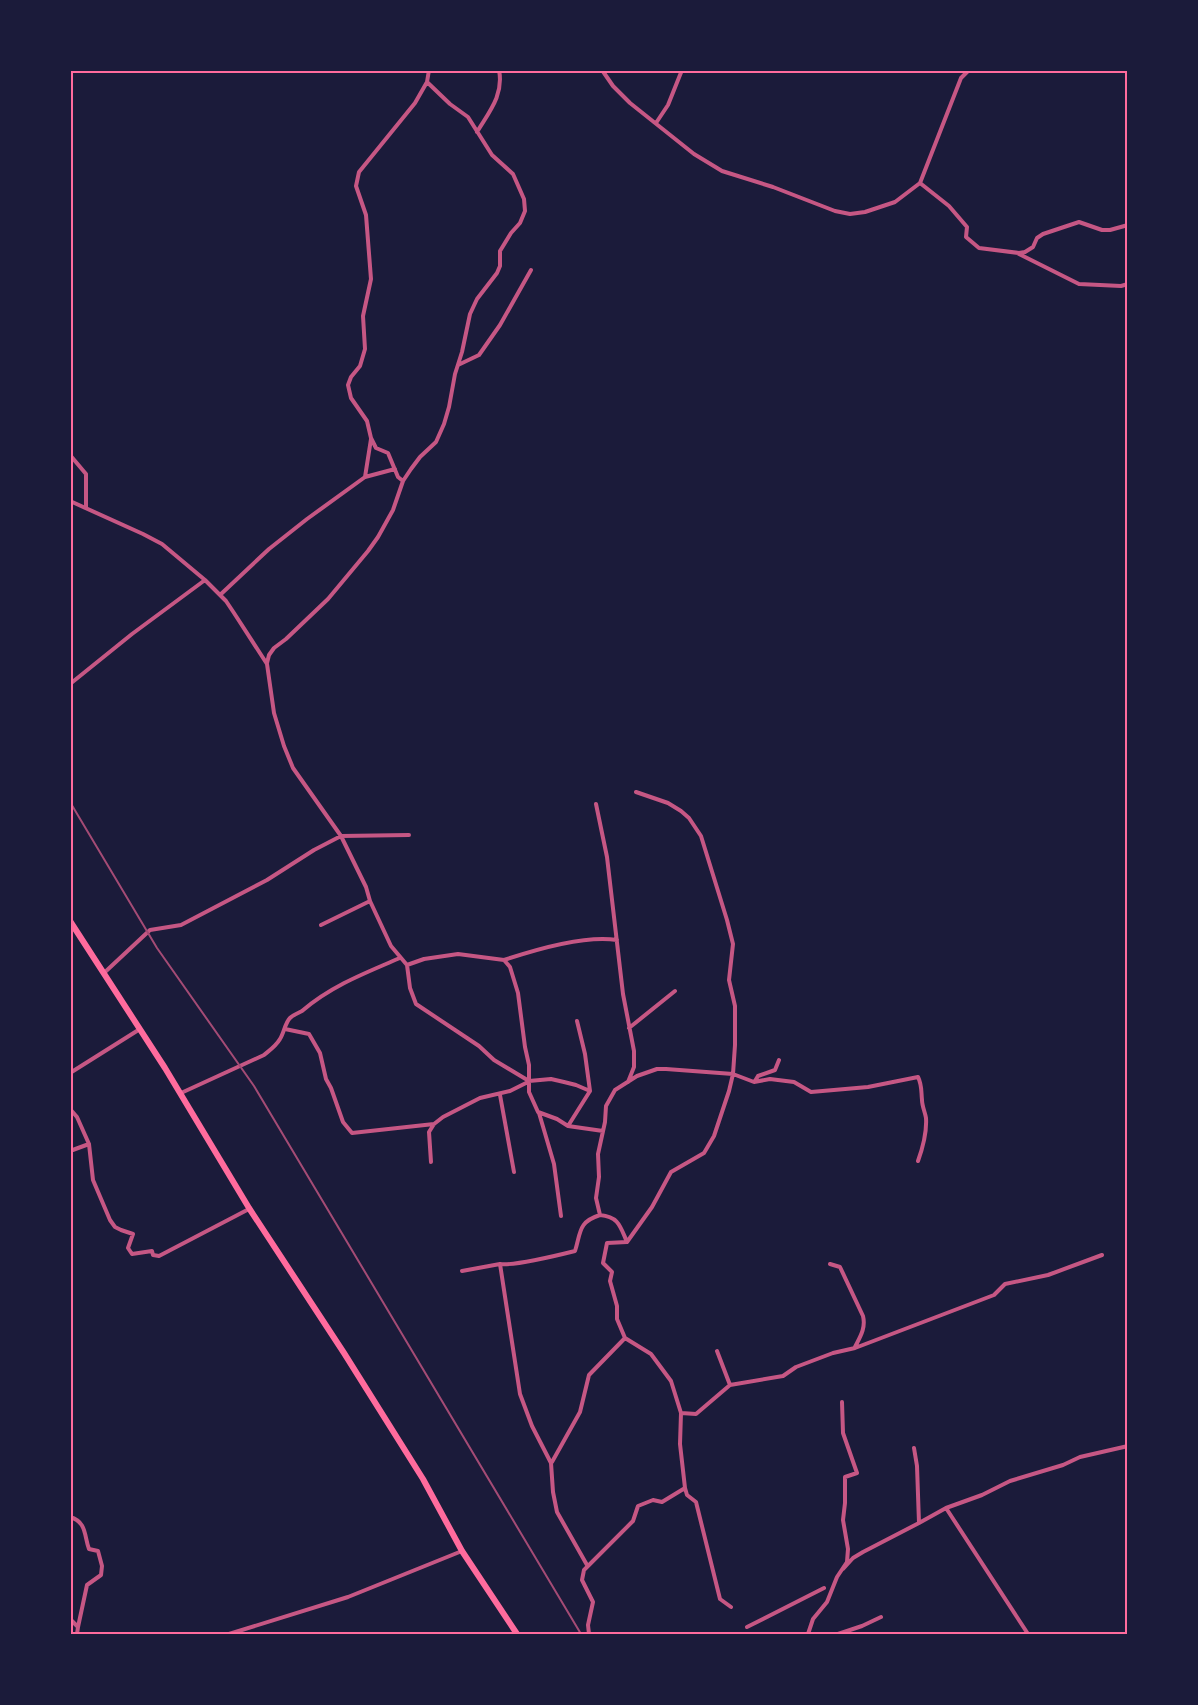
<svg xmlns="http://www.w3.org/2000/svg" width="1198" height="1705" font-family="'DM Sans',sans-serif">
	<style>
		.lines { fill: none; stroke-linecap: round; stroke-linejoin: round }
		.minor { stroke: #c65784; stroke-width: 4 }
		.secondary { stroke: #ff6b9d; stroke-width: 6 }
		.rail { stroke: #a44b75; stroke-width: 2 }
		.neatline { fill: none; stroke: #ff6b9d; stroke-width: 2 }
	</style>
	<rect width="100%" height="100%" fill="#1b1b3a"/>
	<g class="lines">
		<!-- minor -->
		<path class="minor" d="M602 70 613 86 630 103 694 154 722 171 773 187 835 211 850 214 865 212 895 202 920 183 961 78 969 70
			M656 123 668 105 682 70
			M477 132C489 112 504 95 499 70
			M920 183 949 206 967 227 966 237 979 248 1019 253 1025 252 1033 247 1037 238 1043 234 1079 222 1102 230H1110L1128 225
			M1019 254 1079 284 1121 286 1128 284
			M458 365 479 355 500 325 531 270
			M70 455 86 474V508
			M365 477 371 439
			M403 481 398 477 388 453 376 448 371 438 367 421 351 398 348 385 351 377 360 366 365 349 363 316 371 279 366 215 356 186 359 172 415 103 427 82
			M70 501 143 534 162 544 205 580 226 601 234 613 267 664 274 713 284 746 293 768 341 836 366 887 370 901 391 946 407 965 410 988 416 1004 479 1046 494 1060 529 1081 551 1079 564 1082 576 1085 590 1091 568 1126 603 1131
			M220 595 269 549 307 519 365 477 395 469
			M267 663 269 655 274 648 286 639 328 599 368 551 378 537 393 510 403 481 411 469 420 457 436 442 444 424 449 407 455 374 462 352 470 314 477 299 497 273 500 266V251L511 233 520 223 525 211 524 199 513 174 492 155 468 117 450 104 427 82 429 70
			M70 684 132 634 205 580
			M596 804 607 857 623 994 634 1051V1067L628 1082
			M321 925 370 901
			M504 960C534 950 586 935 617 940
			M407 965 424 959 458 954 504 960 510 967 518 993 525 1047 529 1065V1092L538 1112 557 1119 568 1126
			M104 973 150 930 181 925 267 880 314 850 341 836 409 835
			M577 1021 585 1054 590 1091
			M629 1028 675 991
			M285 1029 309 1034 320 1053 326 1079 331 1088 343 1122 352 1133 434 1124
			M70 1073 140 1029
			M755 1081 758 1076 775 1070 779 1060
			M181 1093 264 1055C270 1050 276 1046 280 1039 284 1033 285 1023 290 1018 293 1015 298 1013 302 1011 331 986 365 973 400 958
			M500 1095 514 1172
			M70 1109 77 1117 89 1144 93 1180 110 1220 115 1227 121 1230 133 1234 128 1248 132 1254 152 1251 153 1255 159 1256 249 1209
			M539 1113 554 1164 561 1216
			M70 1151 89 1144
			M431 1162 429 1132 434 1124 443 1117 480 1098 510 1091 528 1082
			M627 1242 652 1207 671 1172 704 1153 714 1136 729 1091 733 1074 735 1045V1006L729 980 733 944 727 920 701 836 689 818 681 811 668 803 636 792
			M500 1264 520 1394 532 1426 551 1463 553 1492 557 1512 587 1565
			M830 1264 840 1267 863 1316C866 1328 860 1337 855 1347
			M462 1271 500 1264C514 1266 559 1255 575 1251 581 1232 578 1222 600 1215
			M717 1351 730 1385
			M681 1413 696 1414 730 1385 783 1376 796 1367 833 1353 855 1348 994 1295 1005 1284 1048 1275 1102 1255
			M914 1448 917 1466 919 1523
			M552 1462 580 1412 589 1375 625 1338
			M685 1488 687 1495 696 1502 720 1599 731 1607
			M946 1508 1028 1634
			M70 1517C87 1522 84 1536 89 1549L98 1551 102 1566 101 1575 87 1585 78 1627 77 1634
			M843 1569 853 1558 863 1552 919 1523 946 1508 982 1495 1010 1481 1063 1465 1080 1457 1128 1446
			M70 1619 77 1626
			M747 1627 824 1588
			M229 1634 348 1597 462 1551
			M589 1634 588 1625 593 1602 582 1580 584 1570 633 1521 638 1506 653 1500 662 1502 685 1488 680 1444 681 1413 671 1381 651 1354 625 1338 617 1319V1306L610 1281 612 1272 603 1263 607 1243 627 1242C620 1226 619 1217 600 1215L596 1198 599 1177 598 1154 605 1122 606 1106 615 1090 637 1076 657 1069H666L733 1074 754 1082 770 1079 794 1082 811 1092 868 1087 918 1077C922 1085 921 1090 922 1100 922 1106 925 1112 926 1118 927 1133 923 1147 918 1161
			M808 1634 813 1619 827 1602 837 1577 847 1562 848 1549 843 1520 845 1503V1477L857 1473 843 1433 842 1402
			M838 1634 862 1626 881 1617"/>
		<!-- secondary -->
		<path class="secondary" d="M70 921 165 1068 249 1208 344 1353 423 1479 462 1551 517 1634"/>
		<!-- rail -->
		<path class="rail" d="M70 802 157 948 254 1086 581 1634"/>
	</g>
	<!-- border -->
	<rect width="1198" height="1705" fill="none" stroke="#1b1b3a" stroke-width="144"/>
	<rect x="72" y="72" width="1054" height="1561" class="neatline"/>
</svg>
